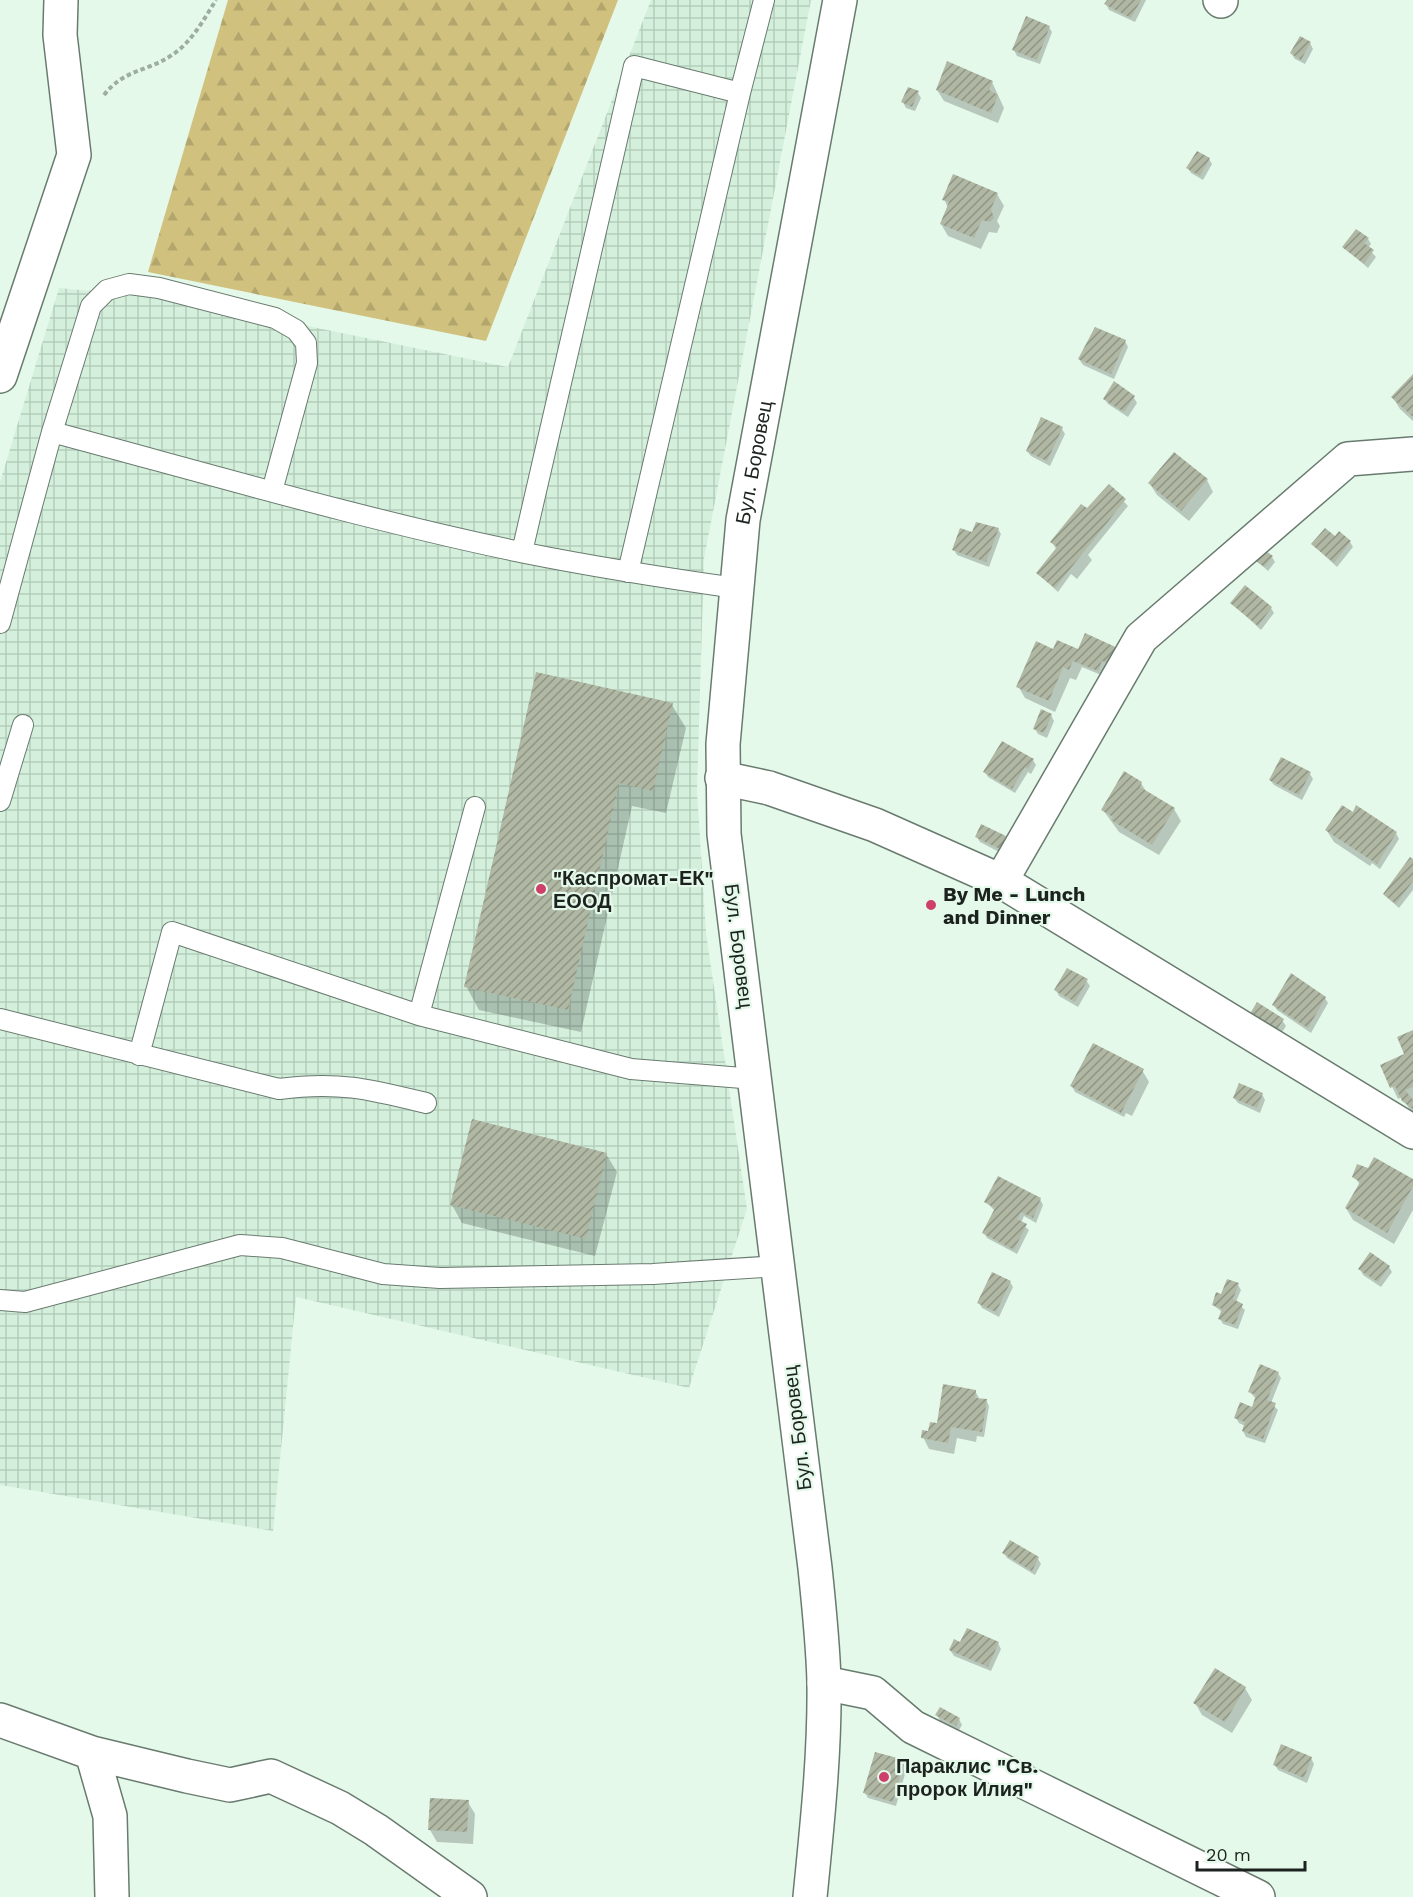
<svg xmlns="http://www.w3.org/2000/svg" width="1413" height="1897" font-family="'Work Sans',sans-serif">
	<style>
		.industrial { fill: url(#industrial-grid) }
		.forest { fill: url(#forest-firs) }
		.shadow { fill: #0003 }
		.building { fill: url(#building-hatch) }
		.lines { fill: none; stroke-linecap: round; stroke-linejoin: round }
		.service-casing { stroke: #697b6f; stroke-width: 22 }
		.minor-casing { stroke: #697b6f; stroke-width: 36 }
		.tertiary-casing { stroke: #697b6f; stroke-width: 36 }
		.path { stroke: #9eada2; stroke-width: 4; stroke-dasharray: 4.5 3; stroke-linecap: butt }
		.service { stroke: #fff; stroke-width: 20 }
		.minor { stroke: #fff; stroke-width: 33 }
		.tertiary { stroke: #fff; stroke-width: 33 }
		.poi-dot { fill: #ce4069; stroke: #e5f9eb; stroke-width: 2 }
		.labels { text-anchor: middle; stroke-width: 4.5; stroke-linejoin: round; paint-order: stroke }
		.street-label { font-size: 20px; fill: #1c231e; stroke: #e5f9eb }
		.poi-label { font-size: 20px; font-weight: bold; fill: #1c231e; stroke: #e5f9eb; text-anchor: start }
	</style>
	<defs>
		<pattern id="industrial-grid" width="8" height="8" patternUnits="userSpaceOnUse" patternTransform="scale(1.5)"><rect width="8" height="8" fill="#d4f0dc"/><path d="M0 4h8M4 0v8" fill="none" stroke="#b5cebc"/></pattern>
		<pattern id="forest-firs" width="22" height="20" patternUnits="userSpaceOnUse" patternTransform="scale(1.5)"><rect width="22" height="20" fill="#d1c17f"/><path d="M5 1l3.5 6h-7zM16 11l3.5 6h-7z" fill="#b3a66d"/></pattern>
		<pattern id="building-hatch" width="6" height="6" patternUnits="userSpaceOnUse" patternTransform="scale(1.5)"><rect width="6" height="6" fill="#b0b8a4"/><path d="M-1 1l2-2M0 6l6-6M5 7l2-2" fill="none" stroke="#8e9585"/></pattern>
	</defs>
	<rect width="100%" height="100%" fill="#e5f9eb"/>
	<!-- industrial -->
	<path class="industrial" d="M651 0H811L704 559 697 791 706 933 747 1209 689 1388 296 1297 273 1531 0 1485V482L59 288 171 298 508 367Z"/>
	<!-- forest -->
	<path class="forest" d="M228 0H618L486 341 148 272Z"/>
	<!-- shadow -->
	<path class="shadow" d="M1108 0H1146L1135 22 1109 10 1106 4Z
		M1049 27 1052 32 1040 64 1017 56 1014 50Z
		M1310 43 1313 49 1305 64 1295 59 1291 53Z
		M992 82 1004 108 998 123 944 101 937 90Z
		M918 93 921 98 915 111 906 108 903 102Z
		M1209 159 1212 164 1203 180 1191 173 1188 168Z
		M997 194 1004 206 997 221 1000 226 997 233 989 232 981 249 948 236 941 224 948 208 944 199Z
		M1368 239 1371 244 1368 248 1376 257 1368 268 1344 247Z
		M1125 341 1128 347 1114 379 1083 365 1079 359Z
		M1413 377V421L1400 409 1393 398Z
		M1114 384 1134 398 1137 403 1128 417 1108 404 1105 399Z
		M1062 429 1065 434 1050 466 1031 456 1027 451Z
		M1207 480 1213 492 1189 521 1157 495 1150 484Z
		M1109 486 1128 506 1088 555 1092 560 1077 579 1071 574 1058 592 1038 574 1056 549 1052 542 1092 515Z
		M998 529 1001 534 989 567 957 555 954 550 972 534Z
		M1350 542 1353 547 1337 567 1313 545Z
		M1272 557 1275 562 1268 571 1255 559Z
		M1232 603 1271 608 1274 613 1261 630Z
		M1086 635 1118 671 1106 666 1101 675 1082 667 1076 680 1070 678 1055 712 1025 698 1018 686 1054 651 1079 652Z
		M672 705 686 728 666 813 632 806 581 1032 479 1010 466 986Z
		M1051 715 1054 721 1047 738 1038 734 1035 729Z
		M1033 760 1036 765 1031 774 1028 772 1015 793 988 777 985 772Z
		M1310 774 1313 779 1302 800 1274 785 1270 780Z
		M1141 783 1147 793 1174 809 1181 821 1159 855 1119 832 1103 810Z
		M1357 808 1396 833 1399 839 1380 869 1372 863 1370 866 1334 842 1327 831 1353 814Z
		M977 837 1005 838 1008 843 1003 854 980 842Z
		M1413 861V890L1399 908 1384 895Z
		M1086 980 1090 986 1078 1007 1059 996 1056 990Z
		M1325 998 1328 1003 1311 1033 1277 1010 1274 1005Z
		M1248 1019 1282 1020 1286 1026 1277 1040Z
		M1413 1032V1115L1402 1097 1398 1099 1382 1066 1406 1055Z
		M1142 1070 1149 1082 1132 1116 1126 1113 1124 1117 1075 1092 1072 1086Z
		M1262 1094 1265 1100 1260 1113 1238 1103 1234 1098Z
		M606 1154 617 1172 595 1256 462 1223 452 1205Z
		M1360 1165 1369 1170 1413 1181V1210L1394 1244 1353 1220 1346 1208 1360 1185 1353 1174Z
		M1040 1199 1043 1205 1036 1223 1024 1216 1021 1223 1029 1230 1017 1254 987 1238 984 1233 995 1211 986 1202Z
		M1389 1267 1392 1272 1381 1287 1363 1275 1360 1269Z
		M1010 1282 1013 1287 999 1317 982 1308 979 1303Z
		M1238 1285 1241 1290 1236 1302 1245 1310 1238 1329 1223 1324 1220 1319 1222 1312 1213 1305Z
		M1278 1373 1281 1378 1271 1403 1278 1410 1265 1443 1246 1437 1243 1431 1245 1426 1239 1423 1236 1418 1253 1409 1256 1399 1250 1392Z
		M975 1391 980 1400H986L989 1406 984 1437 977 1436 976 1442 957 1438 954 1454 929 1449 923 1437Z
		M1004 1553 1038 1559 1041 1564 1035 1575 1007 1558Z
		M998 1643 1001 1649 991 1671 954 1656 950 1650Z
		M1245 1688 1252 1700 1232 1733 1202 1715 1195 1703Z
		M937 1715 959 1719 962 1725 959 1730 940 1721Z
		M1311 1758 1314 1764 1307 1783 1278 1770 1275 1765Z
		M904 1762 907 1767 896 1806 868 1798 865 1793Z
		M468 1802 475 1814 473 1844 437 1842 430 1830Z"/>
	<!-- building -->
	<path class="building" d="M1107 0H1141L1131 18 1104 4Z
		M1026 16 1050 26 1037 60 1012 50Z
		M1300 36 1311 42 1301 60 1290 53Z
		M947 61 993 81 989 90 998 95 991 113 936 90Z
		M908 87 919 91 912 107 901 102Z
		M1197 151 1210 158 1200 176 1186 168Z
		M953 174 998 193 991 209 994 218 990 222 982 220 974 238 940 224 949 202 942 200Z
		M1356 229 1369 238 1364 243 1374 250 1364 264 1342 247Z
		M1095 327 1126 340 1111 374 1078 359Z
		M1413 374V417L1391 397Z
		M1114 381 1135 396 1124 412 1103 399Z
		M1041 417 1063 427 1047 461 1026 451Z
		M1174 452 1208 479 1181 511 1148 483Z
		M1109 484 1126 499 1055 588 1036 573 1057 547 1050 542 1081 504 1087 508Z
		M976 522 999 528 986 562 952 550 960 528 972 532Z
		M1325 528 1335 536 1339 531 1351 541 1334 563 1311 544Z
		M1261 548 1273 556 1264 567 1253 559Z
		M1245 585 1272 607 1258 626 1230 603Z
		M1085 633 1122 650 1115 666 1102 661 1098 671 1073 661 1069 670 1063 667 1049 701 1016 687 1036 641 1053 649 1057 640 1078 649Z
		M536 672 673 703 653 791 619 783 568 1010 464 987Z
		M1041 709 1052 714 1044 733 1033 729Z
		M1002 741 1034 759 1028 769 1025 767 1012 789 983 772Z
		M1281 757 1311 772 1299 795 1269 780Z
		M1124 771 1142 782 1140 787 1175 808 1152 845 1111 820 1113 817 1101 810Z
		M1342 805 1353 812 1356 805 1397 832 1377 864 1325 830Z
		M981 824 1006 836 1000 849 975 837Z
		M1410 857 1413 859V881L1396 904 1383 894Z
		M1067 968 1088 979 1075 1002 1054 990Z
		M1291 973 1326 997 1308 1028 1272 1005Z
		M1257 1002 1284 1019 1273 1035 1247 1019Z
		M1413 1030V1087L1405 1090 1413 1100V1109L1402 1101 1395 1086 1390 1088 1380 1065 1404 1054 1397 1037Z
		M1093 1043 1144 1069 1121 1113 1070 1086Z
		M1239 1083 1263 1093 1257 1108 1233 1098Z
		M472 1119 607 1153 586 1239 450 1205Z
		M1374 1157 1413 1179V1186L1387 1233 1345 1208 1360 1182 1352 1177 1357 1164 1368 1168Z
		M998 1176 1041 1198 1033 1218 1021 1212 1017 1219 1027 1224 1014 1250 982 1233 995 1208 984 1202Z
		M1370 1252 1390 1266 1378 1282 1358 1269Z
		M992 1272 1011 1281 996 1312 977 1303Z
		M1227 1279 1239 1283 1233 1299 1243 1304 1235 1325 1218 1319 1222 1309 1212 1305 1216 1292 1221 1294Z
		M1260 1364 1279 1372 1267 1400 1276 1403 1263 1439 1242 1431 1245 1422 1234 1418 1240 1402 1252 1407 1256 1395 1248 1392Z
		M943 1384 976 1390 975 1398 987 1399 982 1432 951 1427 948 1443 921 1438 922 1430 928 1431 930 1422 937 1423Z
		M1010 1540 1039 1557 1032 1571 1002 1553Z
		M967 1628 999 1642 988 1667 949 1650 954 1639 960 1642Z
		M1215 1668 1246 1687 1225 1722 1193 1703Z
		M940 1707 960 1718 956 1726 935 1715Z
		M1281 1744 1312 1757 1304 1778 1273 1765Z
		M875 1752 905 1760 893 1802 863 1793Z
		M430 1798 469 1800 467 1832 428 1830Z"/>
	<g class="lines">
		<!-- service casing -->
		<g class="service-casing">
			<path id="service" d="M740 93 764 0
				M52 432C209 474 366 520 525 553 595 567 665 578 736 588
				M522 552 634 66 740 93 628 572
				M0 623 52 432 91 306 107 290 129 284 159 288 275 318 296 330 306 343 307 363 272 491
				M0 801 23 725
				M419 1015 475 807
				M0 1019 279 1089C338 1081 369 1089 426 1103
				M139 1055 172 932 419 1015 631 1069 755 1079
				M0 1300 25 1302 240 1245 282 1248 383 1274 440 1278 653 1274 778 1266"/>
		</g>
		<!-- minor casing -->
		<g class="minor-casing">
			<path id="minor" d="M1220 0 1221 1
				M0 376 74 155 60 35 61 0
				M722 778 769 788 875 825 1001 881 1413 1132
				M1001 881 1141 638 1348 459 1413 454
				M824 1683 873 1693 913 1727 1258 1897
				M0 1720 92 1753 187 1776 230 1785 271 1776 340 1808 376 1830 470 1897
				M92 1753 110 1816 112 1897"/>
		</g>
		<!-- tertiary casing -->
		<g class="tertiary-casing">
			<g id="tertiary">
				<path id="s1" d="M810 1897C817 1826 825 1753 824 1682 823 1644 819 1606 815 1568L724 834 723 744 743 520 840 0"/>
			</g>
		</g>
		<!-- path -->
		<path class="path" d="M104 95C124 69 147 72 172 55 192 42 204 19 216 0"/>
		<!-- service -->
		<use href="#service" class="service"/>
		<!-- minor -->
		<use href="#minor" class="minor"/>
		<!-- tertiary -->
		<use href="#tertiary" class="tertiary"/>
	</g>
	<!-- markers -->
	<g class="poi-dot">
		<circle cx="541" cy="889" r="6"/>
		<circle cx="931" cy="905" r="6"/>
		<circle cx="884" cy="1777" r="6"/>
	</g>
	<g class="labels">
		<!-- street labels -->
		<g class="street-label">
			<text dy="7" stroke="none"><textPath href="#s1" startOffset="1443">Бул. Боровец</textPath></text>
			<text transform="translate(739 946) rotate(83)" y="7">Бул. Боровец</text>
			<text transform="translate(797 1428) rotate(-97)" y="7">Бул. Боровец</text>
		</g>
		<!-- poi labels -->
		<g class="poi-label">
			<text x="553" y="885">"Каспромат-ЕК"<tspan x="553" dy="23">ЕООД</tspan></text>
			<text x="943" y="901">By Me - Lunch<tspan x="943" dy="23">and Dinner</tspan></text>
			<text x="896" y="1773">Параклис "Св.<tspan x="896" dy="23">пророк Илия"</tspan></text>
		</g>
	</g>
	<!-- scale -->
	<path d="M1197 1861v9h108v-9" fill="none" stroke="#1c231e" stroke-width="3"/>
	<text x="1206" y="1861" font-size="18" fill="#1c231e" stroke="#e5f9eb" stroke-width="4.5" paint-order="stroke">20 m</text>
</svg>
